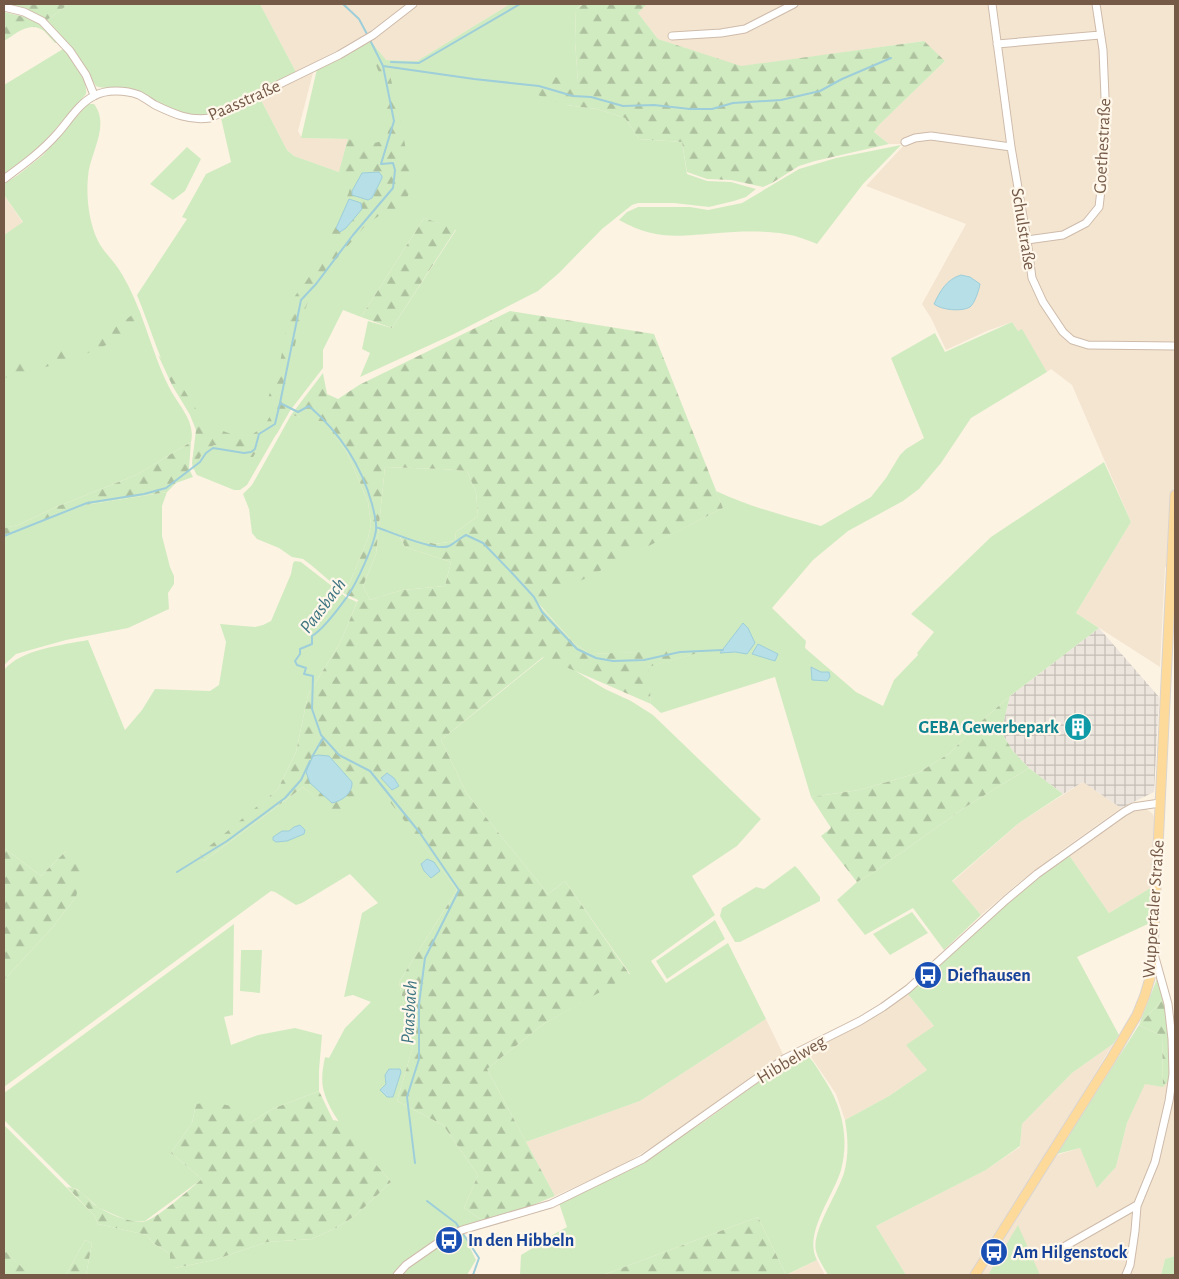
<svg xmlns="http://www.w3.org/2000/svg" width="1179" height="1279" font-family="'Alegreya Sans',sans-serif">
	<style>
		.residential { fill: #f4e5d1 }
		.industrial { fill: url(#industrial-grid) }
		.green { fill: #d1ebc1 }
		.forest { fill: url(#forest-firs); fill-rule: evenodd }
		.water { fill: #b7dfe7; stroke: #9dced9 }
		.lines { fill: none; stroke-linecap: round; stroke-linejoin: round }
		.stream { stroke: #9dced9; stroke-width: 2 }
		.minor-casing { stroke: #cebbaa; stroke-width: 9 }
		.major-casing { stroke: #dbd4cf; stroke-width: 11 }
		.minor { stroke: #fff; stroke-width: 7 }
		.major { stroke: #fdda9a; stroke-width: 9 }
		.labels { text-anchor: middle; stroke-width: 4.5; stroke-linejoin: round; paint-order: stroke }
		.street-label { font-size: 18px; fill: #755a48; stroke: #fff7ea }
		.culture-label { font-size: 18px; font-weight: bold; fill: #0d838f; stroke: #fff7ea; text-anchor: end }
		.transit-label { font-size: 18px; font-weight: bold; fill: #164399; stroke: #fff7ea; text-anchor: start }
		.water-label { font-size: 19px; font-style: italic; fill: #3f7683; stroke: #fff7ea }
	</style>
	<defs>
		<pattern id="industrial-grid" width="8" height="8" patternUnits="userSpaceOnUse" patternTransform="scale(1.25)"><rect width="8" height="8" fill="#ece5de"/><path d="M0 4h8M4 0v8" fill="none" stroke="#c4bdb6"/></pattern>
		<pattern id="forest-firs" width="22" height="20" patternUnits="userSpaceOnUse" patternTransform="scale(1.25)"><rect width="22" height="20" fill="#d1ebc1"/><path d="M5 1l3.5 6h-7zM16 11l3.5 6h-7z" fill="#aec19f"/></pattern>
	</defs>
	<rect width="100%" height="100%" fill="#fdf3e3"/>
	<!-- residential -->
	<path class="residential" d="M260 4H407L369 34 296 72Z
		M416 4H510L417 61 386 60 370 41Z
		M647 4H1175V574L1165 567 1160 667 1076 613 1131 522 1072 385 1051 369 1047 372 1022 330 1018 331 1012 322 987 331 946 350 931 318 922 304 966 224 866 186 905 144H889L874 132 878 126 945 61 923 41 741 67 658 39 638 13Z
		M314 69 298 131 302 138 348 139 339 172 294 156 287 150 260 98Z
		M4 195 23 223 4 235Z
		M1083 782 1121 808 1059 852 1016 885 981 915 952 882 1019 823Z
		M1145 808 1153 814 1155 821 1152 887 1109 913 1069 855 1129 812Z
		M907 993 934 1026 927 1070 889 1096 845 1120 836 1094 807 1051 881 1013Z
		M766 1019 784 1056 723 1101 652 1147 621 1166 555 1196 526 1142 640 1101Z
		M1113 1044 1018 1200 970 1275H906L876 1226 986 1170 1020 1147 1022 1124 1072 1073Z
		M1175 1074V1256L1165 1259 1161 1275H981L1057 1155 1080 1148 1098 1187 1116 1167 1127 1123 1145 1083Z
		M817 1260 825 1275H787Z"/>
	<!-- industrial -->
	<path class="industrial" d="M1099 628 1159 697 1154 792 1121 808 1083 782 1063 794 1029 768 1013 751 1001 732 1010 696Z"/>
	<!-- green -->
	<path class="green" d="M69 4H260L296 72 209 115C173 122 157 94 126 88 116 86 106 90 96 86L75 51 47 20Z
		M510 4H583L576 9 575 41 578 82 566 105 597 109 625 118 639 139 682 142 687 174 707 181 731 182 756 189 746 197 734 201 709 207 674 203H638L632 205 602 229 559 273 538 291 454 334 360 377 370 353 362 349 368 321 392 328 456 230 424 218 361 317 343 310 323 350V368L289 412 247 485 240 490H234L197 475C187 460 198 447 196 430 194 413 178 398 171 382 158 354 149 324 137 295L187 219 182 217 206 174 231 162 221 118 260 98 287 150 294 156 339 172 348 139 301 138 317 69 370 41 386 60 417 61Z
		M63 49H65C73 62 88 79 86 94L38 149 4 174V85Z
		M88 104H94C111 126 89 154 88 177 86 197 89 223 98 241 103 251 112 259 118 268 142 304 150 349 169 387 178 405 196 421 191 442L136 475 56 507 18 525 4 528V235L23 222 4 195V184L18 175 43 155Z
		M901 145 863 184 817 244C810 241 802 238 795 236 775 230 739 231 719 233 677 236 657 241 619 220L627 212 638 207H690L708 210 742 203 799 169 836 158Z
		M187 147 201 159 185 191 173 200 150 184Z
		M1012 322 1018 331 1022 329 1047 372 971 418 941 463 919 489 903 501 848 531 813 560 772 608 806 641 805 648 856 692 883 706 894 680 918 655 917 653 934 632 911 614 991 537 1104 462 1131 522 1076 613 1099 628 1010 696 976 726 950 753 918 773 859 790 811 797 775 677 661 713 651 704 647 667 708 650 590 654 574 643 537 602 723 508 716 491C750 507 786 516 821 526L871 497 886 478 900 455 906 449 924 438 891 358 935 333 945 352Z
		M291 415 324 421 347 452 368 502 371 524 368 538 345 594 311 565 303 559 292 557 279 548 257 539 252 533 249 509 243 494 252 485Z
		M385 467 442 469 467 471 476 492 478 516 456 532 455 541 435 544 399 535 405 547 451 562 445 586 402 590 370 600 363 586 376 554Z
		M167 492 162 506V536L170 567 174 576V584L168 593 169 609 128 628 66 640 16 654 4 665V535L85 505Z
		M295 561 301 562 346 597 357 602 340 643 308 695 296 752 278 789 223 837 200 854 204 861 303 787 334 814 374 780 457 890 399 982 413 1046 397 1101 443 1125 478 1175 464 1208 482 1220C449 1232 415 1248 393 1275H86L92 1243 85 1240 66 1275H29L4 1250V1125L94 1215 98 1224 147 1235 153 1243 170 1254 175 1268 214 1260 267 1242 312 1239 338 1227 356 1215 391 1182C369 1154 331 1124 323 1088 321 1078 323 1067 325 1057L329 1058 345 1028 371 1002 353 995 344 997 362 913 378 903 350 874 302 903 296 905 275 892 271 891 4 1087V980L52 928 76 897 66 851 41 876 4 848V670C21 649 63 645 88 640L125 730 142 710 155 689 210 691 219 685 226 642 220 624 255 627 263 625 271 621 291 574 293 563Z
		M544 657 572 669 605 689 631 701 653 715 761 819 737 846 692 876 715 915 651 961 666 983 728 943 766 1019 640 1101 526 1142 487 1069 542 1025 630 974 565 881 548 894 467 794 441 740Z
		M1029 768 1063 794 1019 823 952 881 981 915 944 950 913 908 865 935 837 900 857 882 871 874 967 806Z
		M1069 855 1109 913 1152 887 1150 923 1077 957 1119 1035 1113 1044 1072 1073 1022 1124 1020 1146 986 1170 876 1226 906 1275H828C824 1268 818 1259 816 1251 811 1232 838 1193 844 1173 849 1154 848 1138 845 1120L889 1096 927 1070 906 1045 934 1026 907 993C960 946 1012 896 1069 855Z
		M795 866 799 870 820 897V901L740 942H735L720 916 722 908 756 887 764 889Z
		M912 912 928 933 890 955 873 934Z
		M715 920 725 939 667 979 656 961Z
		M234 924 233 1015 224 1017 231 1045 258 1035 295 1028 322 1035 319 1070V1091L272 1109 250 1123 196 1104 192 1123 171 1153 202 1179 145 1221 131 1222 99 1208 77 1189 72 1188 4 1120V1093Z
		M241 950H262L260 993 240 991Z
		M1158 976 1163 999 1139 1025 1162 1036 1163 1087 1145 1084 1127 1123 1116 1167 1097 1188 1080 1148 1057 1154 1139 1025Z
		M803 1052C812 1057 820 1073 826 1082 843 1109 849 1140 841 1170 833 1197 803 1234 817 1260L786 1275 758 1217 603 1275H520L521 1255C537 1246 551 1235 567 1227L559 1203 658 1151 705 1121 778 1068Z
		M1018 1225 1040 1275H988Z
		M463 1233 476 1260 467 1275H401C419 1258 441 1244 463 1233Z
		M1175 1256V1275H1161L1165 1259Z"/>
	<!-- forest -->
	<path class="forest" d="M6 4H69L47 20 31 11Z
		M584 4H647L638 13 658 39 741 66 924 41 945 61 878 126 874 132 889 144 815 161 799 166 772 183 763 187 731 180 707 179 687 172 682 142 639 139 625 118 597 109 566 105 532 93 537 73 578 82 575 41 576 9Z
		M4 12 33 19 60 43H55C51 39 48 35 44 31 30 20 16 34 4 41Z
		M370 41 386 60 398 107 406 150 417 177 401 210 386 211 367 224 324 273 323 282 309 299 299 327 282 403 291 409 276 435 268 434 253 457H242L224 446 214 445 203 452 193 470 192 463 196 430 190 415 172 385 158 355 170 367 194 406 207 425 239 437 253 434 265 425 270 416 267 401 279 367 283 348 287 321 295 296 314 270 329 256 338 241 331 235 349 192 350 176 339 172 348 139C364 143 373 147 388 137L383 83 367 42Z
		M424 218 456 229 392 328 361 317Z
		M139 310 141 315C138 319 135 324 132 327 111 352 36 370 4 378V363L40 360 60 349H80L96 341Z
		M510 311 654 334 723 508 537 603 574 643 590 654 712 649 648 667 651 704 543 657 441 740 467 794 548 894 565 881 630 975 542 1025 487 1069 555 1196 518 1211 482 1220 464 1208 478 1175 443 1125 397 1101 413 1046 399 982 457 890 374 781 334 815 303 787 204 861 200 854 278 789 296 752 308 695 340 643 358 600 345 594 368 538 371 524 368 502 347 452 324 422 291 415 323 373 327 394 338 399 359 385ZM385 467 442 469 467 471 476 492 478 516 456 532 455 541 435 544 399 534 405 547 451 562 445 586 402 590 370 600 363 586 376 554Z
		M191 442 189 469 193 477 176 483 167 492 85 505 4 535V528L18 525 56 507 136 475Z
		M1010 696 1001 732 1013 751 1029 768 967 806 871 874 857 882 821 836 831 828 811 797 859 790 918 773 950 753 976 726Z
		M4 848 41 876 66 851 85 860 76 897 52 928 4 980Z
		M1163 999 1167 1013 1175 1074 1163 1087 1162 1036 1139 1025Z
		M319 1091 333 1120 339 1121 391 1182 356 1215 338 1227 312 1239 267 1242 214 1260 175 1268 170 1261V1254L153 1243 147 1235 98 1224 94 1215 67 1187C83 1189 86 1199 98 1207 108 1214 135 1225 146 1221 163 1214 187 1191 202 1179L171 1153 192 1123 196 1104 212 1102 236 1107 250 1123 272 1109Z
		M758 1217 786 1275H603Z
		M85 1240 92 1243 86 1275H66Z
		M4 1250 28 1273 29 1275H4Z"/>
	<!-- water -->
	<path class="water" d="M379 172 382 176V178L372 198 368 200 352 195V191L362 173Z
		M349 199 361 203 362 209 346 228 340 232 336 228 337 226Z
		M961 275 970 277 980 284C979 290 975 303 970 307 962 312 941 310 934 304 940 291 947 279 961 275Z
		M743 623 748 628 755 643 747 654 735 652 720 653Z
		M758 644 778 654 775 661 752 654Z
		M811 667 821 672H829L830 677 827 681 812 680Z
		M318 755 329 756 352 782C353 793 342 801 332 803L310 783 306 772 313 756Z
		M387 773 394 778 399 786 392 790 381 778Z
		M300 825 305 830 304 834 287 841 276 842 273 840V837L282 831H289L294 827Z
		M427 859 434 862 440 871 431 878 424 871 421 864Z
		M389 1069H400L401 1072 393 1097H387L380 1090 386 1084 385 1075Z"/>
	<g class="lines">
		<!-- stream -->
		<path class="stream" d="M343 4 359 19 368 36
			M370 40 383 66 394 121 381 164 393 163 395 170 393 188 353 235 316 284 301 300 280 403 298 412 309 406C340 433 361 464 372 504 374 513 377 521 376 530 374 546 356 584 347 597 339 608 324 629 312 636V644L300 649V654L295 661 297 665 306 668 304 674 313 676 312 709 321 735 339 755 370 771 420 833 459 890 425 958 419 1004V1059L407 1097 415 1163
			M391 62 419 63 520 4
			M383 66 474 79 539 86 573 96 591 97 623 106 654 105 690 109H712L733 103 781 100 820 91 842 79 891 58
			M376 527C391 532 436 552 449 546 455 543 460 538 466 535L483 543 512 573 534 597 542 612 577 649 596 658 613 661 644 660 680 652 723 650
			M4 536 87 503 144 494 166 488 200 462 206 453 213 448 244 453 251 452 255 449 259 434 275 424 280 403
			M312 757 323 738
			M177 872 227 841 285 798 301 780 310 761
			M427 1201 456 1223 479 1258 473 1275"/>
		<!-- minor casing -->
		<g class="minor-casing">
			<path id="minor" d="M992 4 1011 147 1027 240 1032 278 1043 302 1063 332 1072 340 1088 345 1175 346
				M4 7 24 12 42 21 70 51 86 75 94 95
				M672 36 721 33 745 29 794 4
				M997 44 1100 35
				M905 142 915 138 931 136 1011 147
				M4 179C23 165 41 152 57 134 68 122 79 103 94 96 106 89 126 90 139 95 145 98 150 102 155 105 174 114 189 121 210 118L339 55 373 35 413 4
				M1027 240 1063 235 1086 223 1099 207 1104 165 1106 121 1103 50 1096 4
				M1060 1249 1137 1205
				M397 1275 406 1265 439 1242 462 1230 551 1204 643 1159 784 1059 860 1021 883 1007 908 989 1006 900 1037 874 1124 812 1133 807 1160 803
				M1126 1275 1130 1265 1135 1231 1137 1206 1155 1162 1169 1101 1173 1074 1172 1039 1168 1004 1154 954"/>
		</g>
		<!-- major casing -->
		<g class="major-casing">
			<path id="major" d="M975 1275 1111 1059 1137 1015 1145 995 1150 978 1153 951 1175 495"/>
		</g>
		<!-- minor -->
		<use href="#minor" class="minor"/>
		<!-- major -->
		<use href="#major" class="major"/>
	</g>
	<!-- icons -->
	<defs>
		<g id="building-disc" transform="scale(1.4375)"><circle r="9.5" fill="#0f9aa8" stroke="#fff7ea"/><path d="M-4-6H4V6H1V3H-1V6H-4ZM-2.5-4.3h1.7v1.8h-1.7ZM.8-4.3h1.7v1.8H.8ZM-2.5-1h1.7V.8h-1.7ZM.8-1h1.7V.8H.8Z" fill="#fff"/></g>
		<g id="bus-disc" transform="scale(1.4375)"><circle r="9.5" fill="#1a4fb4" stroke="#fff7ea"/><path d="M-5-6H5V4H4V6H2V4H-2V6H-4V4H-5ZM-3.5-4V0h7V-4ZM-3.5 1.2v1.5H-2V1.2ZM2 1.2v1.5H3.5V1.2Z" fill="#fff"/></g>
	</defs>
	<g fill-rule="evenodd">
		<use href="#building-disc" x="1078" y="727"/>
		<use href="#bus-disc" x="928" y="975"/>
		<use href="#bus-disc" x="449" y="1240"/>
		<use href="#bus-disc" x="994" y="1252"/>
	</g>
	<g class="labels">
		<!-- street labels -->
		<g class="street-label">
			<text transform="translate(244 100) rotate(-24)" y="6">Paasstraße</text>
			<text transform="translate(1102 146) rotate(-87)" y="6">Goethestraße</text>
			<text transform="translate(1024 229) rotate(81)" y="6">Schulstraße</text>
			<text transform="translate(1153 909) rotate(-86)" y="6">Wuppertaler Straße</text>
			<text transform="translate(791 1059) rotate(-31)" y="6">Hibbelweg</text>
		</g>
		<!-- culture labels -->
		<g class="culture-label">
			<text x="1059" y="733">GEBA Gewerbepark</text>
		</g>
		<!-- transit labels -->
		<g class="transit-label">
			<text x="947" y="981">Diefhausen</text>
			<text x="468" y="1246">In den Hibbeln</text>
			<text x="1013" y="1258">Am Hilgenstock</text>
		</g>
		<!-- water labels -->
		<g class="water-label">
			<text transform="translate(322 605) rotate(-53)" y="7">Paasbach</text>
			<text transform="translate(408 1012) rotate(-87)" y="7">Paasbach</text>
		</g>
	</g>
	<!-- border -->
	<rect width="1179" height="1279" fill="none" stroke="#755a48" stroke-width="10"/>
</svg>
